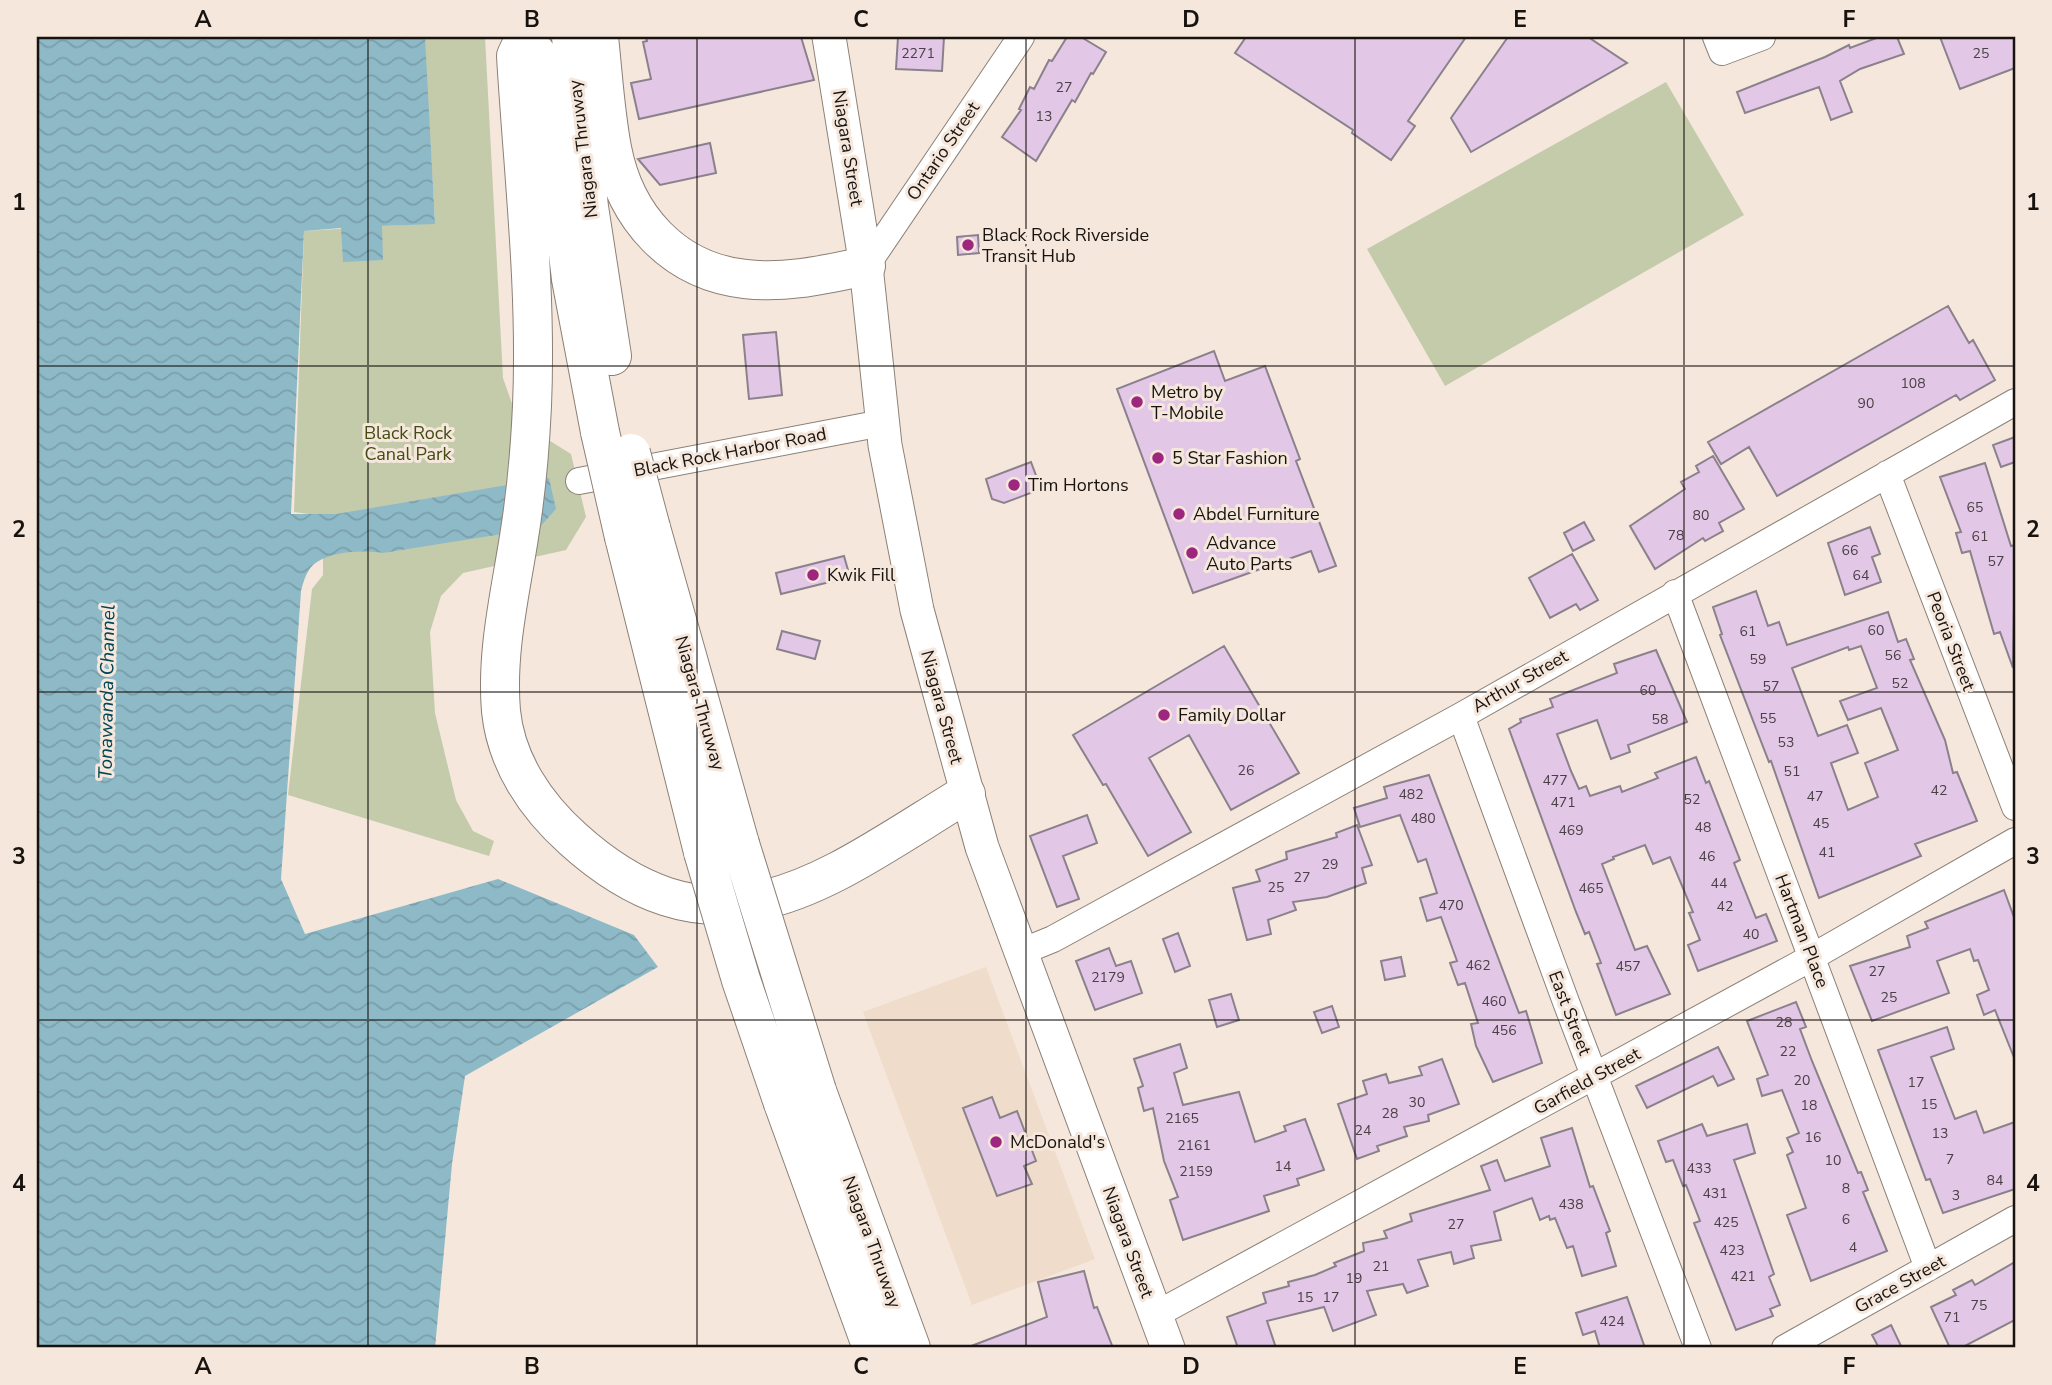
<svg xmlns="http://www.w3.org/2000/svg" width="2052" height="1385" font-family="'Nunito Sans',sans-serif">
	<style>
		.built { fill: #f0dccb }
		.green { fill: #c4cbab }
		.water { fill: url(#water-waves) }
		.building { fill: #e2c7e6; stroke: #8b818c; stroke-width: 2; fill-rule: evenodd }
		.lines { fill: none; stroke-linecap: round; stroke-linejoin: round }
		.minor-casing { stroke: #8c8076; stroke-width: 28 }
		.major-casing { stroke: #8c8076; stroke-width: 35 }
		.highway-casing { stroke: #8c8076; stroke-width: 40 }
		.minor { stroke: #fff; stroke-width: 26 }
		.major { stroke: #fff; stroke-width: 33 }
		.highway { stroke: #fff; stroke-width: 38 }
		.highway-bridge-casing { stroke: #8c8076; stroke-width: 40; stroke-linecap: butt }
		.highway-bridge { stroke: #fff; stroke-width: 38 }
		.grid { fill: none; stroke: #18130f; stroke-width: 2; stroke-opacity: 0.55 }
		.poi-dot { fill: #9d267f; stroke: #f5e7dc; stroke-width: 2.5 }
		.labels { text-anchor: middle; stroke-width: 6; stroke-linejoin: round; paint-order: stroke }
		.number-label { font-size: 14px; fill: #4a4045 }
		.street-label { font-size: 18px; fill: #18130f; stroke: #f5e7dc }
		.poi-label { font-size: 18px; fill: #18130f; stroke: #f5e7dc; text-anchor: start }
		.park-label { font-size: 18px; fill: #424b10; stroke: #f5e7dc }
		.water-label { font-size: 19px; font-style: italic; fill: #014454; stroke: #f5e7dc }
		.neatline { fill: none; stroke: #18130f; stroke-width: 2.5 }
		.grid-label { font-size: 23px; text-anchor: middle; font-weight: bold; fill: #18130f }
	</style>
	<defs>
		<pattern id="water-waves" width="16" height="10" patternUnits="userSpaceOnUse" patternTransform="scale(1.75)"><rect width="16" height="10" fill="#8ebac8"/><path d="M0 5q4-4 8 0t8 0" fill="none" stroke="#7a9fab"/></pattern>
	</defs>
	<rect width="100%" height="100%" fill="#f5e7dc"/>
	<!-- built -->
	<path class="built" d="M986 967 1095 1259 972 1305 863 1012Z"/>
	<!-- green -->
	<path class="green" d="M424 37H485L503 378 518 421 571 454 586 517 566 550 463 573 441 596 430 632 435 713 456 800 473 831 494 841 489 856 288 795 312 589 323 575V516L294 512 304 231 435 223Z
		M1666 82 1744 215 1445 386 1367 249Z"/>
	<!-- water -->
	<path class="water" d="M37 37H425L435 224 382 226 383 260 343 262 341 228 304 231 291 514H336L549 478 556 509 539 528 383 553C363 550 335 551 317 562 307 568 304 580 301 591L281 879 305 934 498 879 634 935 658 967 465 1076 452 1164 435 1348H37Z"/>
	<!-- building -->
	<path class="building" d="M646 37H801L814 80 639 119 631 83 651 79 643 42 647 41Z
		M898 37H944L942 71 896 69Z
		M1067 37H1081L1106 52 1093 74 1091 73 1075 102 1072 100 1036 161 1002 137 1021 110 1019 109 1030 87 1034 89 1049 60 1052 61Z
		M1246 37H1466L1408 121 1415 126 1391 160 1352 133 1353 130 1235 53Z
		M1508 37H1588L1627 63 1471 152 1451 118Z
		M1879 37H1897L1904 54 1860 69 1840 81 1852 112 1831 120 1819 87 1745 113 1737 92 1825 57 1849 45 1850 48Z
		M1940 37H2015V68L1960 89Z
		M710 143 716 173 660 185 638 159Z
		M978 235 979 253 958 255 957 237Z
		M1948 306 1969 343 1973 340 1995 380 1960 400 1956 395 1777 496 1749 447 1721 464 1708 442Z
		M776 332 782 395 749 399 743 335Z
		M1214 351 1225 381 1265 366 1300 459 1296 461 1336 566 1319 572 1311 551 1193 593 1117 389Z
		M2015 437V462L2001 467 1993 445Z
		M1713 456 1744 509 1719 523 1723 531 1705 541 1703 538 1655 569 1630 526 1685 489 1681 482 1699 472 1696 466Z
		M1031 462 1041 489 1004 503 992 499 986 479Z
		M1985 463 2011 546 2015 545 2013 668 2000 632 1994 634 1970 551 1962 553 1956 533 1961 532 1940 477Z
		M1584 522 1594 540 1573 551 1564 533Z
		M1870 527 1880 554 1872 557 1881 582 1845 595 1828 543Z
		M1572 554 1598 600 1580 610 1576 604 1550 618 1529 578Z
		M844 556 850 577 781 594 776 573Z
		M1756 591 1768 626 1779 622 1787 645 1888 612 1898 642 1906 639 1914 659 1910 660 1945 740 1953 773 1957 772 1977 821 1915 844 1921 856 1819 898 1771 761 1769 762 1720 635 1722 634 1713 607ZM1861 646 1877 688 1840 701 1848 720 1881 708 1898 750 1865 763 1878 797 1848 810 1831 763 1858 753 1847 725 1818 736 1792 668 1848 647 1849 650Z
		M782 631 820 641 815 659 777 649Z
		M1224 646 1299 773 1231 810 1189 735 1149 758 1191 832 1148 856 1106 784 1103 785 1073 735Z
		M1656 650 1687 722 1628 745 1630 752 1611 759 1597 720 1557 734 1571 771 1579 789 1586 786 1590 796 1620 786 1622 792 1658 778 1655 773 1696 757 1706 783 1709 781 1740 860 1734 863 1756 918 1766 914 1777 941 1698 971 1688 945 1700 940 1689 913 1693 912 1670 857 1653 864 1645 845 1613 857 1614 859 1602 864 1635 950 1647 946 1670 994 1616 1015 1597 964 1601 963 1589 932 1585 934 1576 912 1509 729 1521 722 1520 719 1553 707 1550 699 1617 673 1614 664Z
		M1429 775 1519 1013 1526 1011 1542 1063 1493 1082 1476 1046 1471 1024 1478 1023 1465 983 1458 985 1450 963 1457 961 1441 917 1427 921 1420 898 1437 893 1426 859 1418 862 1400 815 1360 827 1354 808 1387 798 1384 787Z
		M1087 815 1097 843 1063 856 1079 899 1057 907 1030 836Z
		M1357 825 1372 865 1362 868 1366 883 1327 897 1293 902 1296 910 1268 920 1271 934 1247 940 1233 888 1260 881 1256 870 1287 859 1286 852 1337 837 1336 833Z
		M2004 890 2015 920V1060L1995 1010 1984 1015 1977 995 1989 990 1978 960 1974 961 1970 949 1937 961 1949 993 1872 1021 1850 966 1910 947 1907 936 1928 928 1925 922Z
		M1178 933 1190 966 1175 972 1163 939Z
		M1109 948 1116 966 1131 961 1142 993 1095 1010 1076 961Z
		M1401 957 1405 976 1385 980 1381 961Z
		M1231 994 1239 1020 1217 1027 1209 1000Z
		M1796 1002 1806 1027 1800 1029 1812 1061 1858 1173 1861 1172 1868 1190 1863 1192 1887 1251 1811 1281 1787 1215 1806 1208 1787 1155 1793 1152 1787 1138 1799 1133 1782 1090 1762 1096 1757 1079 1768 1075 1747 1021Z
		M1332 1006 1339 1027 1322 1033 1314 1012Z
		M1947 1027 1954 1049 1931 1057 1955 1119 1976 1111 1984 1133 2015 1122V1189L1943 1213 1930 1179 1926 1180 1878 1050Z
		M1180 1044 1187 1068 1174 1073 1183 1105 1239 1092 1255 1142 1286 1131 1284 1126 1305 1119 1324 1170 1297 1179 1299 1185 1264 1196 1269 1211 1183 1240 1170 1200 1178 1197 1164 1161 1153 1108 1144 1111 1138 1088 1143 1086 1134 1059Z
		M1718 1047 1734 1079 1718 1086 1713 1076 1647 1108 1636 1086Z
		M1442 1059 1459 1104 1428 1115 1429 1121 1404 1127 1407 1136 1377 1146 1379 1151 1357 1159 1338 1104 1367 1094 1363 1081 1386 1074 1389 1083 1422 1075 1419 1067Z
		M992 1097 1000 1118 1017 1111 1036 1161 1024 1166 1032 1184 997 1196 963 1108Z
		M1702 1124 1707 1136 1747 1124 1755 1153 1734 1160 1774 1274 1769 1277 1780 1305 1770 1309 1773 1316 1736 1330 1694 1223 1700 1221 1686 1185 1683 1186 1673 1160 1666 1162 1658 1141Z
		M1572 1128 1590 1187 1593 1186 1610 1231 1606 1233 1616 1266 1582 1276 1573 1246 1567 1248 1555 1218 1550 1220 1549 1216 1540 1220 1532 1198 1494 1212 1501 1240 1471 1246 1474 1258 1454 1264 1451 1252 1418 1260 1428 1286 1407 1293 1403 1284 1367 1291 1376 1315 1333 1331 1324 1307 1267 1321 1276 1348H1238L1227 1317 1266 1303 1263 1293 1289 1286 1288 1282 1315 1275 1336 1266 1334 1263 1364 1251 1363 1243 1387 1238 1384 1231 1412 1221 1410 1214 1490 1190 1481 1166 1497 1160 1505 1181 1550 1166 1541 1138Z
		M2015 1262V1320L1961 1348H1950L1931 1307 1956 1295 1953 1290 1972 1280 1975 1285Z
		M1084 1271 1094 1308 1097 1307 1113 1348H966L1047 1317 1038 1282Z
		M1627 1297 1645 1348H1600L1595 1331 1583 1335 1576 1313Z
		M1891 1325 1902 1348H1879L1872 1335Z"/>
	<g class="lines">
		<!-- minor casing -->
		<g class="minor-casing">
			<path id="minor" d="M1716 37 1722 52 1762 37
				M866 266 1021 37
				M1887 474 2015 807
				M579 481 882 423
				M1675 593 1928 1268
				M1461 716 1566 1002 1698 1348
				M1021 952 1053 939 1461 716 2015 402
				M1155 1315 1798 965 2015 841
				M1785 1348 2015 1219"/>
		</g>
		<!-- major casing -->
		<g class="major-casing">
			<path id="major" d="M829 37 866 266 885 445 917 610 982 847 1168 1348"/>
		</g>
		<!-- highway casing -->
		<g class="highway-casing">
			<path id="highway" d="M525 37 516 56C523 172 537 290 532 406 530 450 526 494 519 537 510 595 496 652 501 711 506 762 536 806 573 839 720 972 829 877 966 794
				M571 37 589 207 612 356
				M599 37C603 73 605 111 612 148 625 217 673 271 745 279 786 284 827 274 866 266
				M536 53 556 154 571 279 600 432
				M651 528 740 844
				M624 537 703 852
				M817 1091 911 1348
				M783 1103 872 1348"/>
		</g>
		<!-- minor -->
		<use href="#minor" class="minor"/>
		<!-- major -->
		<use href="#major" class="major"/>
		<!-- highway -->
		<use href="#highway" class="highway"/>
		<!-- highway-bridge casing -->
		<g class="highway-bridge-casing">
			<path id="highway-bridge" d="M600 432 624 537
				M631 453 651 528
				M740 844 817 1091
				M703 852 741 980 783 1103"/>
		</g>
		<!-- highway-bridge -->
		<use href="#highway-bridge" class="highway-bridge"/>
	</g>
	<!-- grid -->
	<path class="grid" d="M368 37V1348M697 37V1348M1026 37V1348M1355 37V1348M1684 37V1348M37 366H2015M37 692H2015M37 1020H2015"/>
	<!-- markers -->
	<g class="poi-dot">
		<circle cx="968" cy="245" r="7"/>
		<circle cx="1137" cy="402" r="7"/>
		<circle cx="1158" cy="458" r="7"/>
		<circle cx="1014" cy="485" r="7"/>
		<circle cx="1179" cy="514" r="7"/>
		<circle cx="1192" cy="553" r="7"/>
		<circle cx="813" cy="575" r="7"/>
		<circle cx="1164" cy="715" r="7"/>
		<circle cx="996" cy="1142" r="7"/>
	</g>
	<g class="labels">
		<!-- number labels -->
		<g class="number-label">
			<text x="918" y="58">2271</text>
			<text x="1981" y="58">25</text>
			<text x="1064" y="92">27</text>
			<text x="1044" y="121">13</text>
			<text x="1913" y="388">108</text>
			<text x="1866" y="408">90</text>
			<text x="1975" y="512">65</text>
			<text x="1701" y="520">80</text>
			<text x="1676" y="540">78</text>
			<text x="1980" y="541">61</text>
			<text x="1850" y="555">66</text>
			<text x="1996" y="566">57</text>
			<text x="1861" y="580">64</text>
			<text x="1876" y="635">60</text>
			<text x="1748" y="636">61</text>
			<text x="1893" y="660">56</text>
			<text x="1758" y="664">59</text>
			<text x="1900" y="688">52</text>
			<text x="1771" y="691">57</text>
			<text x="1648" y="695">60</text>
			<text x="1768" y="723">55</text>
			<text x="1660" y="724">58</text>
			<text x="1786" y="747">53</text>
			<text x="1246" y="775">26</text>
			<text x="1792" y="776">51</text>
			<text x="1555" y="785">477</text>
			<text x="1939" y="795">42</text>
			<text x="1411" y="799">482</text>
			<text x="1815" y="801">47</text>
			<text x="1692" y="804">52</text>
			<text x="1563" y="807">471</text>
			<text x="1423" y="823">480</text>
			<text x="1821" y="828">45</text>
			<text x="1703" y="832">48</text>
			<text x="1571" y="835">469</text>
			<text x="1827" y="857">41</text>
			<text x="1707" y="861">46</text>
			<text x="1330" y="869">29</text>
			<text x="1302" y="882">27</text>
			<text x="1719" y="888">44</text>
			<text x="1276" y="892">25</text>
			<text x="1591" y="893">465</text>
			<text x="1451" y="910">470</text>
			<text x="1725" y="911">42</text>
			<text x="1751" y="939">40</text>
			<text x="1478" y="970">462</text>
			<text x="1628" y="971">457</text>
			<text x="1877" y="976">27</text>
			<text x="1108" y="982">2179</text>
			<text x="1889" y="1002">25</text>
			<text x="1494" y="1006">460</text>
			<text x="1784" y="1027">28</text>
			<text x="1504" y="1035">456</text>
			<text x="1788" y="1056">22</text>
			<text x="1802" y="1085">20</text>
			<text x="1916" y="1087">17</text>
			<text x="1417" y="1107">30</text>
			<text x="1929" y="1109">15</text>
			<text x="1809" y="1110">18</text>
			<text x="1390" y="1118">28</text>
			<text x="1182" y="1123">2165</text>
			<text x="1363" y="1135">24</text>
			<text x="1940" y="1138">13</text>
			<text x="1813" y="1142">16</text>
			<text x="1194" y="1150">2161</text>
			<text x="1950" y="1164">7</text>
			<text x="1833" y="1165">10</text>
			<text x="1283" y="1171">14</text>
			<text x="1699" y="1173">433</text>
			<text x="1196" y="1176">2159</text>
			<text x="1995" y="1185">84</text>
			<text x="1846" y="1193">8</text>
			<text x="1715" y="1198">431</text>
			<text x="1956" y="1200">3</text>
			<text x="1571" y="1209">438</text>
			<text x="1846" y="1224">6</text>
			<text x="1726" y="1227">425</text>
			<text x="1456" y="1229">27</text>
			<text x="1853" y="1252">4</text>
			<text x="1732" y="1255">423</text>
			<text x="1381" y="1271">21</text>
			<text x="1743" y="1281">421</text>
			<text x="1354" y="1283">19</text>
			<text x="1305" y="1302">15</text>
			<text x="1331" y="1302">17</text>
			<text x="1979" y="1310">75</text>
			<text x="1952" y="1322">71</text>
			<text x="1612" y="1326">424</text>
		</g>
		<!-- street labels -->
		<g class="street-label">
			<text transform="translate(848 148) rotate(81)" y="6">Niagara Street</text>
			<text transform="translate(583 149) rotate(-97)" y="6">Niagara Thruway</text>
			<text transform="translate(943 151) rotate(-56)" y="6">Ontario Street</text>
			<text transform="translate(730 452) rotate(-11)" y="6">Black Rock Harbor Road</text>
			<text transform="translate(1951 641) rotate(69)" y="6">Peoria Street</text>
			<text transform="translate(1520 681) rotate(-30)" y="6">Arthur Street</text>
			<text transform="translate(700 703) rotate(74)" y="6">Niagara Thruway</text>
			<text transform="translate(942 707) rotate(75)" y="6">Niagara Street</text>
			<text transform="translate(1802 931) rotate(69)" y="6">Hartman Place</text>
			<text transform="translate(1570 1013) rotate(69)" y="6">East Street</text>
			<text transform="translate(1587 1081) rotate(-29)" y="6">Garfield Street</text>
			<text transform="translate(872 1242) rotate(70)" y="6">Niagara Thruway</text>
			<text transform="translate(1128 1242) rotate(70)" y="6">Niagara Street</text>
			<text transform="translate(1900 1284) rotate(-29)" y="6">Grace Street</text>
		</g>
		<!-- poi labels -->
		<g class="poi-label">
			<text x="982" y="241">Black Rock Riverside<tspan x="982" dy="21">Transit Hub</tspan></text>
			<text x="1151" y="398">Metro by<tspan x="1151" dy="21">T-Mobile</tspan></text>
			<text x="1172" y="464">5 Star Fashion</text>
			<text x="1028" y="491">Tim Hortons</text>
			<text x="1193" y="520">Abdel Furniture</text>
			<text x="1206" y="549">Advance<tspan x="1206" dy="21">Auto Parts</tspan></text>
			<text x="827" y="581">Kwik Fill</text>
			<text x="1178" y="721">Family Dollar</text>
			<text x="1010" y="1148">McDonald's</text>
		</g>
		<!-- park labels -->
		<g class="park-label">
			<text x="408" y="439">Black Rock<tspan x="408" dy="21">Canal Park</tspan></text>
		</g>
		<!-- water labels -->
		<g class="water-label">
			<text transform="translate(106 692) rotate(-89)" y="7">Tonawanda Channel</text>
		</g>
	</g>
	<!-- border -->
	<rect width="2052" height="1385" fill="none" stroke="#f5e7dc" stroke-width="77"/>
	<rect x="38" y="38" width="1976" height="1308" class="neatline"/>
	<g class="grid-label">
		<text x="203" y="27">A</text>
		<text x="532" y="27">B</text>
		<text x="861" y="27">C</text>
		<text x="1191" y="27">D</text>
		<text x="1520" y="27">E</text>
		<text x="1849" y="27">F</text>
		<text x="19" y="210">1</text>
		<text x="2033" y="210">1</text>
		<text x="19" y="537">2</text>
		<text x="2033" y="537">2</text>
		<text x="19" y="864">3</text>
		<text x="2033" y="864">3</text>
		<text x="19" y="1191">4</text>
		<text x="2033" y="1191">4</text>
		<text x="203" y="1374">A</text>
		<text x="532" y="1374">B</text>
		<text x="861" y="1374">C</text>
		<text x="1191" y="1374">D</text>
		<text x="1520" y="1374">E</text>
		<text x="1849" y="1374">F</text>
	</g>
</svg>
